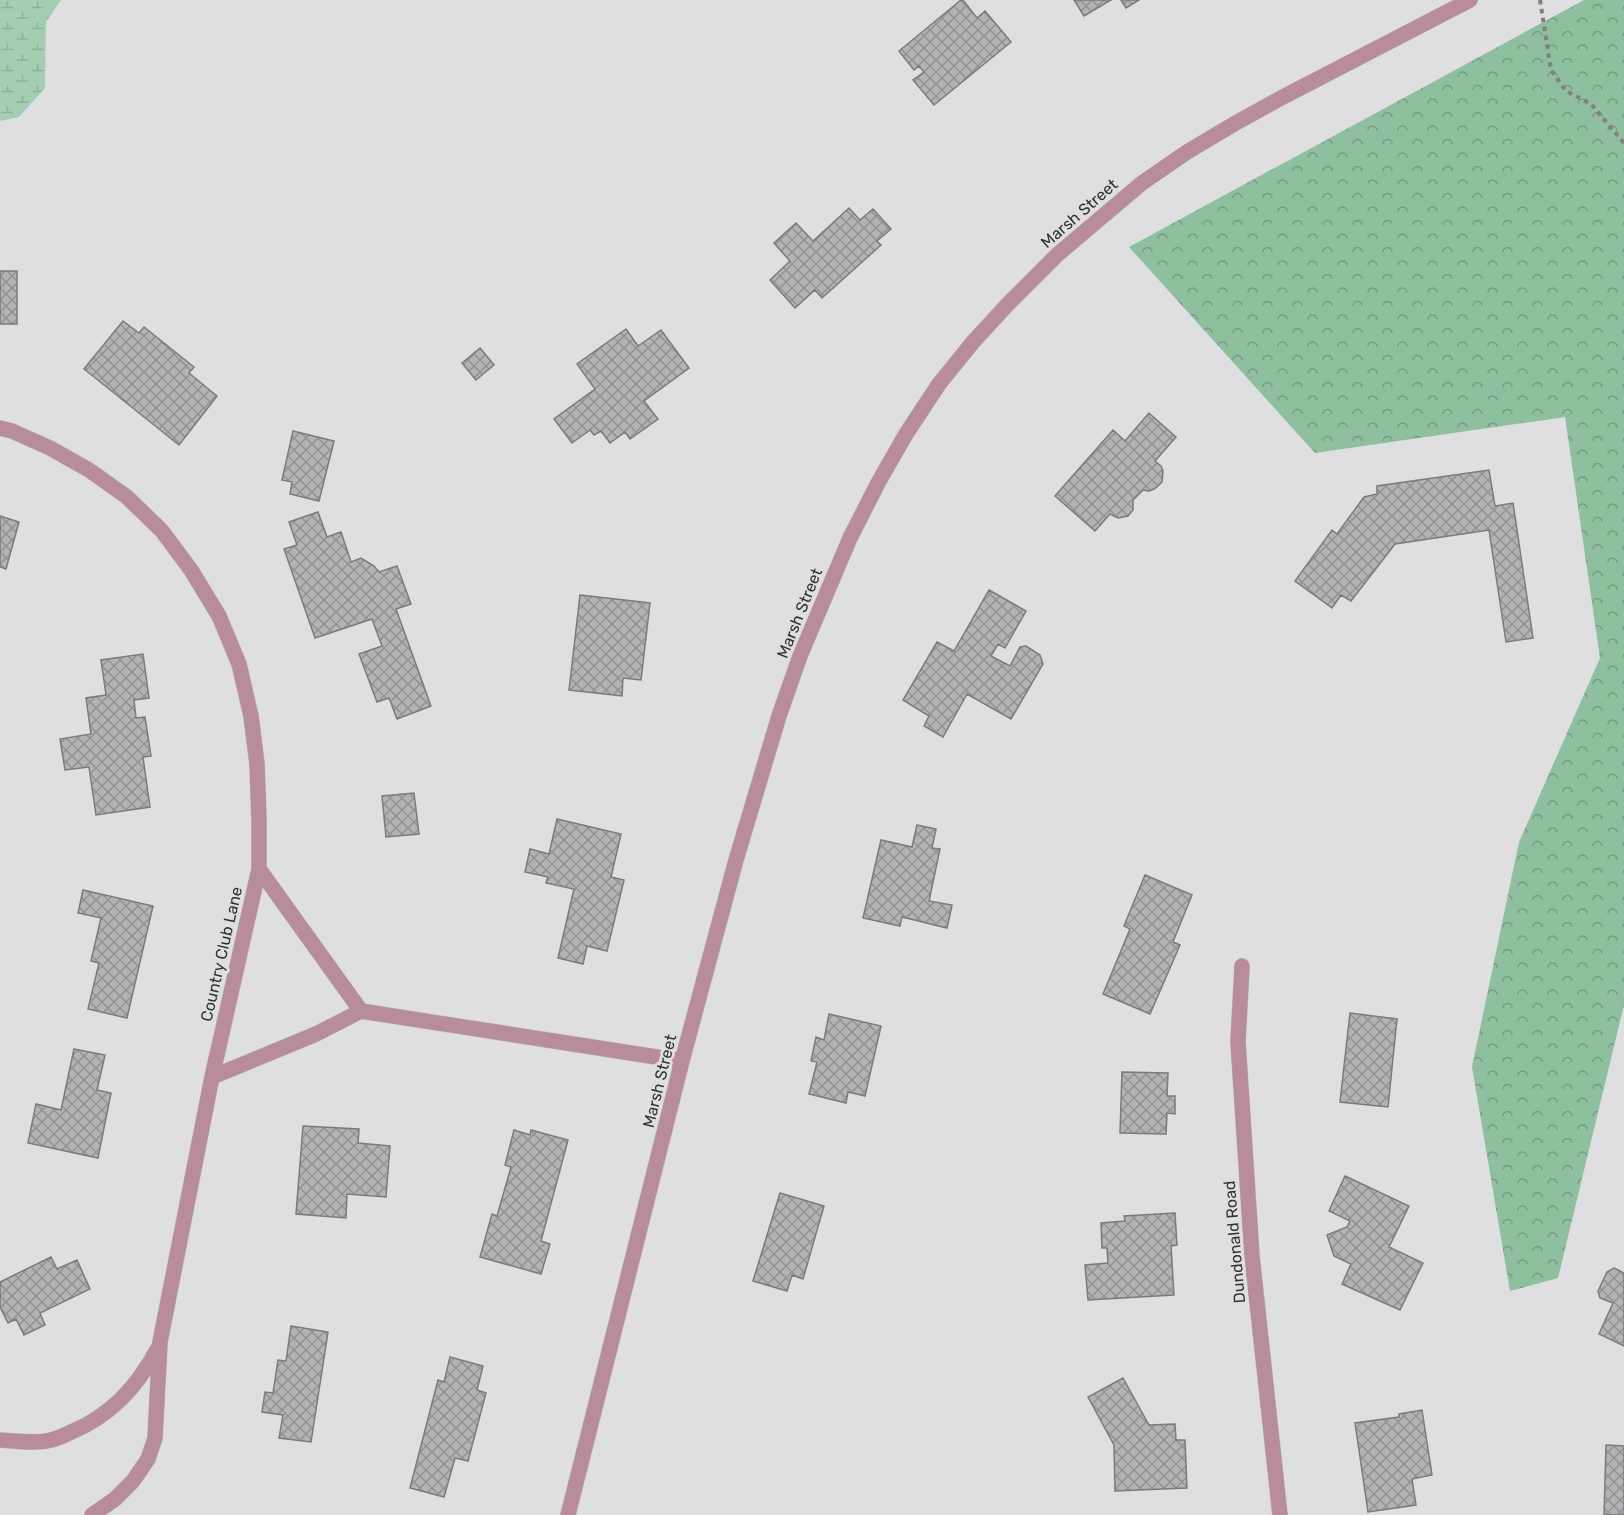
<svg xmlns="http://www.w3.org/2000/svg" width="1624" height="1515" font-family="Rubik,sans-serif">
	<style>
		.forest { fill: url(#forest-crowns) }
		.wetland { fill: url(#wetland-marsh) }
		.building { fill: url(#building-cross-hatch); stroke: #7b7b7e; stroke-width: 1.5 }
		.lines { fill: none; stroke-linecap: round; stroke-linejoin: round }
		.minor-casing { stroke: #bcbcbf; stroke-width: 16 }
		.path { stroke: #808082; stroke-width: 4; stroke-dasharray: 4.5 4.5; stroke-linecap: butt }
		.minor { stroke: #b88c9d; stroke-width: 15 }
		.labels { text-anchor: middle; stroke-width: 6; stroke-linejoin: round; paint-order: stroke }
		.street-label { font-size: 16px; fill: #313132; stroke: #dfdfe2 }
	</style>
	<defs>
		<pattern id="forest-crowns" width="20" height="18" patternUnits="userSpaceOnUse" patternTransform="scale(1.5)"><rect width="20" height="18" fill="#8ebf9f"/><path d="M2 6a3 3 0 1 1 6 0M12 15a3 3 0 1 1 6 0" fill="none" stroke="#759c82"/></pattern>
		<pattern id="wetland-marsh" width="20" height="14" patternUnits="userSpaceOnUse" patternTransform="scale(1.5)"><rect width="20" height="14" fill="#a4ceb2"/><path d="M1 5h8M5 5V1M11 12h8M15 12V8" fill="none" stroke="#8eb19a"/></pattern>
		<pattern id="building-cross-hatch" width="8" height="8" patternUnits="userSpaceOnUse" patternTransform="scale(1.5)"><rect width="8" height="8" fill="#b3b2b5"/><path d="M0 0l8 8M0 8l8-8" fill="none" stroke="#929194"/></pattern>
	</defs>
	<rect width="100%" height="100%" fill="#dfdfe2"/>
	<!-- forest -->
	<path class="forest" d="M1584 0H1624V1005L1558 1278 1510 1291 1472 1067 1519 842 1600 658 1565 417 1315 453 1129 247Z"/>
	<!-- wetland -->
	<path class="wetland" d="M0 0H61L46 22 45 88 19 117 0 121Z"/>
	<!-- building -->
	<path class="building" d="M961 0H963L977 18 985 11 1011 42 934 105 913 80 924 72 919 66 914 70 899 51Z
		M1074 0H1111L1084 16Z
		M1121 0H1139L1126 8Z
		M849 208 860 220 873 209 891 229 877 241 881 245 822 298 815 290 795 308 770 280 790 261 774 243 796 223 813 241Z
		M0 271H17V324H0Z
		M123 321 139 333 144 327 194 367 189 373 217 396 179 445 84 369Z
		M626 329 638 346 661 330 689 368 644 401 658 419 630 439 625 432 610 443 601 431 594 435 590 430 572 443 554 419 595 389 577 364Z
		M480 348 494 365 476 380 462 363Z
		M1149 413 1176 437 1155 461 1161 466 1163 471 1162 482 1158 486 1154 489 1149 491 1143 490 1133 500V510L1128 516 1118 518 1110 514 1095 531 1055 496 1113 430 1125 441Z
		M293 431 334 441 319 501 290 494 292 482 282 480Z
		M1489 470 1495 506 1513 503 1533 638 1506 642 1489 530 1395 544 1351 601 1341 595 1332 608 1295 581 1332 530 1337 534 1364 497 1377 494V486Z
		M318 512 327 537 341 532 351 562 361 558 374 566 379 572 397 566 411 604 396 609 431 706 397 719 389 698 377 702 359 654 382 646 372 619 315 638 284 549 297 545 289 522Z
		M0 516 19 522 6 569 0 567Z
		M989 590 1026 611 1005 648 998 644 991 656 1010 666 1020 647 1026 646 1040 655 1043 664 1011 719 967 694 943 737 924 726 929 716 903 700 937 642 954 651Z
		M580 595 650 603 641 680 623 678 622 696 569 690Z
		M143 654 149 698 134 700 136 718 145 717 151 756 143 757 150 807 96 815 89 767 65 770 60 739 91 734 86 698 106 695 101 660Z
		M414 793 419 834 386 837 382 796Z
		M557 819 621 834 611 877 624 880 607 951 587 946 583 964 558 958 574 889 546 883 548 877 525 872 530 849 549 854Z
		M917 825 936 829 932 848 940 849 929 901 952 905 947 928 902 917 900 926 863 918 881 840 912 847Z
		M1145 875 1192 895 1173 942 1180 945 1150 1014 1103 994 1130 929 1124 926Z
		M83 890 153 906 127 1018 88 1009 99 963 91 961 101 918 78 913Z
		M1350 1013 1397 1019 1388 1107 1340 1102Z
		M829 1014 881 1026 865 1096 848 1092 846 1103 809 1094 817 1062 811 1061 816 1037 824 1040Z
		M74 1049 105 1055 97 1090 111 1093 98 1158 28 1143 36 1104 61 1110Z
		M1122 1072 1168 1073 1167 1096H1175V1114L1167 1113 1166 1134 1120 1133Z
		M303 1126 359 1129 358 1143 390 1146 386 1197 347 1194 346 1218 296 1214Z
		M514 1130 530 1135 531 1130 568 1140 541 1241 550 1244 541 1274 480 1257 492 1214 497 1216 511 1167 505 1165Z
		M1345 1176 1409 1206 1389 1247 1423 1263 1400 1310 1342 1284 1351 1264 1334 1256 1327 1235 1347 1227 1350 1221 1329 1211Z
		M780 1193 824 1206 803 1279 792 1275 787 1291 753 1281Z
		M1175 1213 1177 1245 1171 1246 1174 1295 1088 1300 1085 1265 1108 1263 1107 1248H1102L1101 1223 1125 1221 1124 1216Z
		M51 1257 57 1269 77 1260 90 1289 40 1313 45 1325 24 1335 16 1319 8 1323 0 1307V1282Z
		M1614 1268 1624 1273V1346L1599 1334 1613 1303 1600 1298 1598 1291 1607 1272Z
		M291 1326 328 1332 311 1442 279 1438 283 1415 262 1412 265 1392 273 1393 278 1360 286 1361Z
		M450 1357 483 1366 477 1390 486 1393 468 1461 455 1458 444 1497 410 1488 438 1380 444 1382Z
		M1123 1378 1149 1425 1175 1424 1176 1440H1185L1187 1488 1115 1491 1114 1445 1088 1397Z
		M1422 1410 1432 1475 1412 1479 1416 1505 1368 1512 1355 1423 1399 1417V1414Z
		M1606 1445 1624 1446V1515H1604Z"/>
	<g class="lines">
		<!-- minor casing -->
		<g class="minor-casing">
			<path id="minor" d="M0 428 12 431 50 448 89 470 127 497 162 531 191 570 219 616 239 664 251 716 257 764 259 820V869L212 1077
				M259 869 361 1011
				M1242 966 1238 1042 1252 1256 1280 1515
				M0 1440C16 1441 35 1444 51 1440 57 1439 63 1436 69 1433 111 1416 137 1387 158 1348
				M92 1515 115 1499 133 1481 148 1459 155 1438 160 1342 212 1077 316 1034 361 1011 682 1061
				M568 1515 682 1061 736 860 779 716 800 656 850 538 878 483 906 434 939 384 973 342 1008 304 1057 255 1142 183 1187 152 1234 124 1281 98 1470 0"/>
		</g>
		<!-- path -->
		<path class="path" d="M1540 0 1551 70 1566 91 1591 104 1624 143"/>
		<!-- minor -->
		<use href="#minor" class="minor"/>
	</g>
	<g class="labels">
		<!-- street labels -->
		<g class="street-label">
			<text transform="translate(1079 213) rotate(-41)" y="6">Marsh Street</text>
			<text transform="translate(799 613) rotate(-68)" y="6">Marsh Street</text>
			<text transform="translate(221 954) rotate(-77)" y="6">Country Club Lane</text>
			<text transform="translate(659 1081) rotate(-76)" y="6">Marsh Street</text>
			<text transform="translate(1234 1242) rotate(-95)" y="6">Dundonald Road</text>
		</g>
	</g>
</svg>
